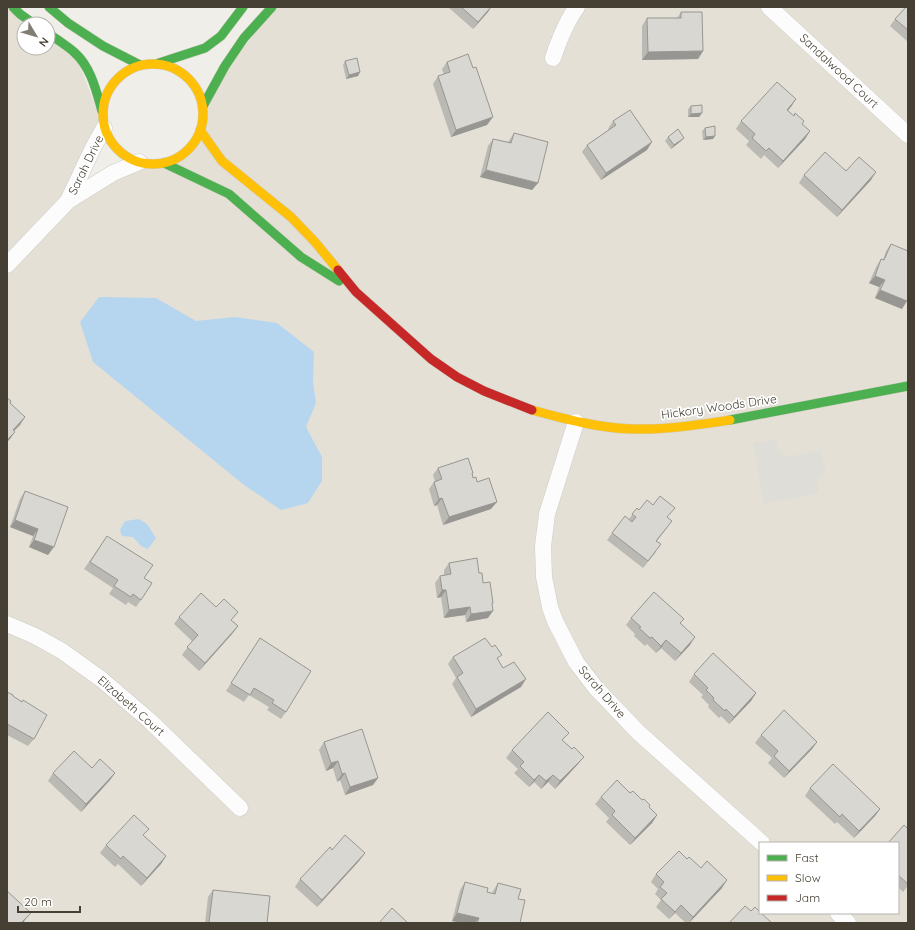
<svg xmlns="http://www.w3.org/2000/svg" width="915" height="930" font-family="Quicksand,sans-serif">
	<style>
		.residential { fill: #e4e0d5; fill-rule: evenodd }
		.parking { fill: #dfddd8 }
		.water { fill: #b6d6f0 }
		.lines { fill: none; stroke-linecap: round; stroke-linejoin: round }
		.street-casing { stroke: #ceccc6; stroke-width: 17 }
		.fast-casing { stroke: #d0ccbf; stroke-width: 10 }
		.slow-casing { stroke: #d0ccbf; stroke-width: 10 }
		.jam-casing { stroke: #d0ccbf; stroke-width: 10 }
		.street { stroke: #fdfcfc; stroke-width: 16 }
		.fast { stroke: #4caf50; stroke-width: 9 }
		.slow { stroke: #ffc107; stroke-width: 9 }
		.jam { stroke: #c62828; stroke-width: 9 }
		.wall { fill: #bbb9b4 }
		.shaded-wall { fill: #989692 }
		.building { fill: #d9d7d1; stroke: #989692 }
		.labels { text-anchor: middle; stroke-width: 3.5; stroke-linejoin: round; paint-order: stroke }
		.street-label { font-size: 12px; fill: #464034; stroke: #fff }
	</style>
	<rect width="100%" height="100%" fill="#f0eee8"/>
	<!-- residential -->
	<path class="residential" d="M7 7 24 24V48H48V33L74 51 104 128 69 201 139 162 148 164H157L177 158 188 150 195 141 200 130 203 119V106L272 7H908V923H7ZM760 843H898V913H760Z"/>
	<!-- parking -->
	<path class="parking" d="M776 440 778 451 788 457 821 450 826 472 818 477 817 483 819 493 764 504 753 443Z"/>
	<!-- water -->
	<path class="water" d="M99 297 156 298 196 321 235 317 277 323 314 352 313 383 316 403 306 427 322 457V481L308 503 281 510 244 485 93 362 80 322Z
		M139 519 147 524 156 538 148 549 141 546 133 537 122 536 120 530 125 521Z"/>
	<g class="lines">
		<!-- street casing -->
		<g class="street-casing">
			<path id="street" d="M769 7 908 135
				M553 58C559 40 566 22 577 7
				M68 201 93 148 104 128
				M7 265 68 201 113 173 139 162
				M576 422 547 514 543 546 544 577 550 607 555 621 576 662 595 687 638 732 762 843
				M7 624 35 636 62 651 101 679 149 720 240 808
				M838 913 848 923"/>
		</g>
		<!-- fast casing -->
		<g class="fast-casing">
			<path id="fast" d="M13 7 20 14 34 24
				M49 7 68 23 103 46 140 65
				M48 33C56 39 66 45 74 52 91 67 96 90 102 111
				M159 63 205 48 221 36 243 7
				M203 106 225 66 244 38 272 7
				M164 163 229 194 301 257 339 281
				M730 420 908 386"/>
		</g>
		<!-- slow casing -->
		<g class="slow-casing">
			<path id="slow" d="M103 114a50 50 0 1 1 100 0a50 50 0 1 1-100 0Z
				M200 130 222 161 291 217 315 242 338 270
				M532 410C565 419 598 428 632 429 665 430 697 425 730 420"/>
		</g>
		<!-- jam casing -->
		<g class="jam-casing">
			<path id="jam" d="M338 270 356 292 431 359 457 377 484 391 532 410"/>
		</g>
		<!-- street -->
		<use href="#street" class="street"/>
		<!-- fast -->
		<use href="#fast" class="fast"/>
		<!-- slow -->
		<use href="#slow" class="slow"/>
		<!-- jam -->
		<use href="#jam" class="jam"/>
	</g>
	<!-- wall -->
	<path class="wall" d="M448 7H491L488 12 473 29Z
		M908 7V42L890 26 895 19Z
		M681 12 703 51 698 59 642 60V26L647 18H677Z
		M345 61 360 72 358 76 346 79 343 65Z
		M447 62 487 125 451 137 433 84 438 76 444 75 442 69Z
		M796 99 788 110 793 116 795 113 802 124 810 131 805 139 778 168 764 155 761 159 746 145 749 141 736 129 741 121Z
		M691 106 702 113 699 117H688V109Z
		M613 121 647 150 601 180 582 152 587 145 609 130 608 129Z
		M705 128 715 136 713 139 703 140 702 131Z
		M514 133 538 183 532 190 480 177 488 146 493 139 508 142Z
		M668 137 681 141 671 149 665 141Z
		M846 171 871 180 837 217 799 183 804 175Z
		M891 244 902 309 875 298 879 287 869 283 876 267 881 259 883 260 886 251Z
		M438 468 472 474 473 478 477 482 491 509 443 525 437 505 434 506 429 489 434 482 435 481 433 475Z
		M25 491 48 555 29 547 33 536 10 527 20 499Z
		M637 508 639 510 668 517 667 528 657 541 656 552 643 568 607 540 612 533 629 519Z
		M107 536 144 578 141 600 136 607 128 602 126 605 109 594 113 588 84 569Z
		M449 563 479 573 492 604 488 618 466 622 465 615 444 618 441 597 437 598 435 583 440 576 444 575V570Z
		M179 617 232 621 238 626 232 634 199 671 182 655 192 641 174 624Z
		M631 618 681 624 690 645 675 661 661 648 656 653 647 644 645 646 634 636 635 634 626 625Z
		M260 638 286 712 281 719 267 710 269 707 249 695 244 702 226 691Z
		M453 657 498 660 503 668 521 687 471 717 452 684 456 678 448 664Z
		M694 674 756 693 751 701 729 724 721 716 719 718 708 707 709 705 701 697 703 695 689 682Z
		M7 692 13 696 34 739 28 746 7 735Z
		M761 735 817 742 812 749 784 778 768 763 772 758 755 743Z
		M563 741 572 749 584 757 578 764 555 789 548 782 541 789 534 782 529 787 514 773 518 769 506 758 512 750Z
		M324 742 378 778 373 785 345 795 340 780 337 782 333 768 326 771 319 750Z
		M92 768 115 773 110 780 81 812 48 781 53 773Z
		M810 788 880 809 875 816 854 838 837 822 835 824 805 796Z
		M630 793 649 807 657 815 652 823 630 845 606 822 609 818 595 804 601 797Z
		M908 829V886L903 892 898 887V843Z
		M144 836 166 856 161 864 141 886 118 864 115 867 100 853 106 845Z
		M332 850 365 853 359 861 317 907 295 887 300 879Z
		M687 859 722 888 689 923H686L675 913 669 919 656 907 661 900 655 894 658 889 651 882 656 874Z
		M465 882 487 892 492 893 493 891 498 883 518 899 520 923H462L452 921 460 890Z
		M213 890 267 923H205L208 897Z"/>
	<!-- shaded-wall -->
	<path class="shaded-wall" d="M491 7 488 12 473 29 478 22Z
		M703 51 698 59 642 60 648 52Z
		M360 72 358 76 346 79 349 75Z
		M796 99 791 107 782 117 787 110Z
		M702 113 699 117H688L691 114Z
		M493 117 487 125 451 137 456 130Z
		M810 131 805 139 778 168 783 161Z
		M715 136 713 139 703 140 706 137Z
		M684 138 681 141 671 149 674 145Z
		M652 142 647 150 601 180 606 173Z
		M486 170 538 183 532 190 480 177Z
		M876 172 871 180 837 217 842 210Z
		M875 276 885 280 879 287 869 283Z
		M880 290 907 301 902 309 875 298Z
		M25 417 20 425 8 437 13 430Z
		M15 432 10 439 7 442V440Z
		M442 498 437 505 434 506 439 499Z
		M497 502 491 509 443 525 449 517Z
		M15 520 38 529 33 536 10 527Z
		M34 540 54 547 48 555 29 547Z
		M442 590H446L441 597 437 598Z
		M470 607 465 615 444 618 449 610Z
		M493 611 488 618 466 622 471 614Z
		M238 626 232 634 199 671 205 663Z
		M695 637 690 645 675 661 681 653Z
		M666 640 661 648 656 653 661 646Z
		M526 679 521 687 471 717 476 709Z
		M756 693 751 701 729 724 734 717Z
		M817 742 812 749 784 778 789 771Z
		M584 757 578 764 555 789 560 781Z
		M338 761 333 768 326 771 331 763Z
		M115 773 110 780 81 812 86 804Z
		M345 773 340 780 337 782 342 774Z
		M539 775 534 782 529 787 534 780Z
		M553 775 548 782 541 789 546 781Z
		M378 778 373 785 345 795 350 787Z
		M880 809 875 816 854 838 859 831Z
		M657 815 652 823 630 845 635 838Z
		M365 853 359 861 317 907 322 900Z
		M166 856 161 864 141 886 147 878Z
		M727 880 722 888 689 923 693 917Z
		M681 905 675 913 669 919Z
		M31 913 25 920 23 923H21Z
		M457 913 479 918 475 923H462L452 921Z"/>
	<!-- building -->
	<path class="building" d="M461 7H491L478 22Z
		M906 7H908V30L895 19Z
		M681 12H702L703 51 648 52 647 18H681Z
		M468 54 473 68 476 67 493 117 456 130 438 76 450 72 447 62Z
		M357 58 360 72 349 75 345 61Z
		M777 82 796 99 787 110 794 116 795 113 804 121 802 124 810 131 783 161 769 148 766 151 752 138 755 134 741 121Z
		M702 105V113L691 114V106Z
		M630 110 652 142 606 173 587 145 616 125 613 121Z
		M715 126V136L706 137 705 128Z
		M678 129 684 138 674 145 668 137Z
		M514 133 548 142 538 183 486 170 493 139 511 143Z
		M825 152 846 171 859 157 876 172 842 210 804 175Z
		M891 244 908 251V299L907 301 880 290 885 280 875 276 881 259 884 260Z
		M7 398 11 401 10 403 25 417 13 430 15 432 7 440Z
		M468 458 473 473H472L473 478 476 477 477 482 489 478 497 502 449 517 442 498 439 499 434 482 442 479 438 468Z
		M25 491 68 507 54 547 34 540 38 529 15 520Z
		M660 496 675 508 667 517 672 521 656 541 661 544 648 561 612 533 625 516 632 522 636 517 632 514 637 508 639 510 647 500 653 505Z
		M107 536 153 565 144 578 152 583 141 600 133 594 131 597 114 586 118 580 90 562Z
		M477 558 479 573H482L483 583 490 582 493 603H492L493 611 471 614 470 607 449 610 446 590H442L440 576 451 574 449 563Z
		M654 592 684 619 680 623 695 637 681 653 666 640 661 646 652 637 650 638 639 628 641 627 631 618Z
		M201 593 216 607 224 599 238 612 231 620 238 626 205 663 187 647 198 635 179 617Z
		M260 638 311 671 286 712 272 703 274 700 254 688 250 695 231 683Z
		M485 638 492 647 495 645 502 655 497 658 503 668 514 662 526 679 476 709 457 677 463 673 453 657Z
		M713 653 756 693 734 717 726 709 725 711 713 700 714 698 706 690 708 688 694 674Z
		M7 692 13 695V696L22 702 23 700 47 715 34 739 7 724Z
		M784 710 817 742 789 771 774 756 778 751 761 735Z
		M548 712 569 733 562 740 572 749 574 747 584 757 560 781 553 775 546 781 539 775 534 780 520 766 524 762 512 750Z
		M362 729 378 778 350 787 345 773 342 774 338 761 331 763 324 742Z
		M74 751 92 768 100 759 115 773 86 804 53 773Z
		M833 764 880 809 859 831 842 814 840 817 810 788Z
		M617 780 630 793 633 791 642 800 644 799 650 805 649 807 657 815 635 838 612 815 615 811 601 797Z
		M134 815 149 829 143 835 166 856 147 878 123 856 121 859 106 845Z
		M904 825 908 829V884L898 875V843H888Z
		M345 835 365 853 322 900 300 879 330 847 332 850Z
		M679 851 687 859 689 857 701 868 707 861 727 880 693 917 681 905 675 912 661 899 667 893 660 887 664 882 656 874Z
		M465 882 488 888 487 892 495 894 498 883 521 889 518 899 525 900 520 923H477L479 918 457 913Z
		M213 890 270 896 267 923H209Z
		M7 891 31 913 21 923H7Z
		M745 906 751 911 755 907 760 912V913H761L772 923H729Z
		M392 908 408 923H379Z"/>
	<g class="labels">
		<!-- street labels -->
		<g class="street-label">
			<text transform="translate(839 71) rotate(43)" y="4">Sandalwood Court</text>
			<text transform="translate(86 165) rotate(-64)" y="4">Sarah Drive</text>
			<text transform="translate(719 407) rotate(-8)" y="4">Hickory Woods Drive</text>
			<text transform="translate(602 692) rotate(49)" y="4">Sarah Drive</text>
			<text transform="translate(131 706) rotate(41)" y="4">Elizabeth Court</text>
		</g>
	</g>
	<!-- border -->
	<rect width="915" height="930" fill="none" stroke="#464034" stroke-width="16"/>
	<!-- legend -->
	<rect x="759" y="842" width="140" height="72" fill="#ffffff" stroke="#b5b3ae"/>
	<rect x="767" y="855" width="20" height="6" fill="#4caf50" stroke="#b5b3ae"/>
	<text x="795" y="862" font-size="12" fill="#464034">Fast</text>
	<rect x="767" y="875" width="20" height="6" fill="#ffc107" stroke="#b5b3ae"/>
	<text x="795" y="882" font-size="12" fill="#464034">Slow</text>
	<rect x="767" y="895" width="20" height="6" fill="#c62828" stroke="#b5b3ae"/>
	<text x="795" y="902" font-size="12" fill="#464034">Jam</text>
	<!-- north arrow -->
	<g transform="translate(36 36) rotate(128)"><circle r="19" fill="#ffffff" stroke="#b5b3ae"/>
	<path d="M0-3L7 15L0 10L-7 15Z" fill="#827d73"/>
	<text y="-6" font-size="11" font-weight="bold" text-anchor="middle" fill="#464034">N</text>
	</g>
	<!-- scale -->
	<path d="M18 906v6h62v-6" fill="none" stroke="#464034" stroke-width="2"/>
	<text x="24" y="906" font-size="12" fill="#464034" stroke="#ffffff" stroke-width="3" paint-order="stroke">20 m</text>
</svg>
